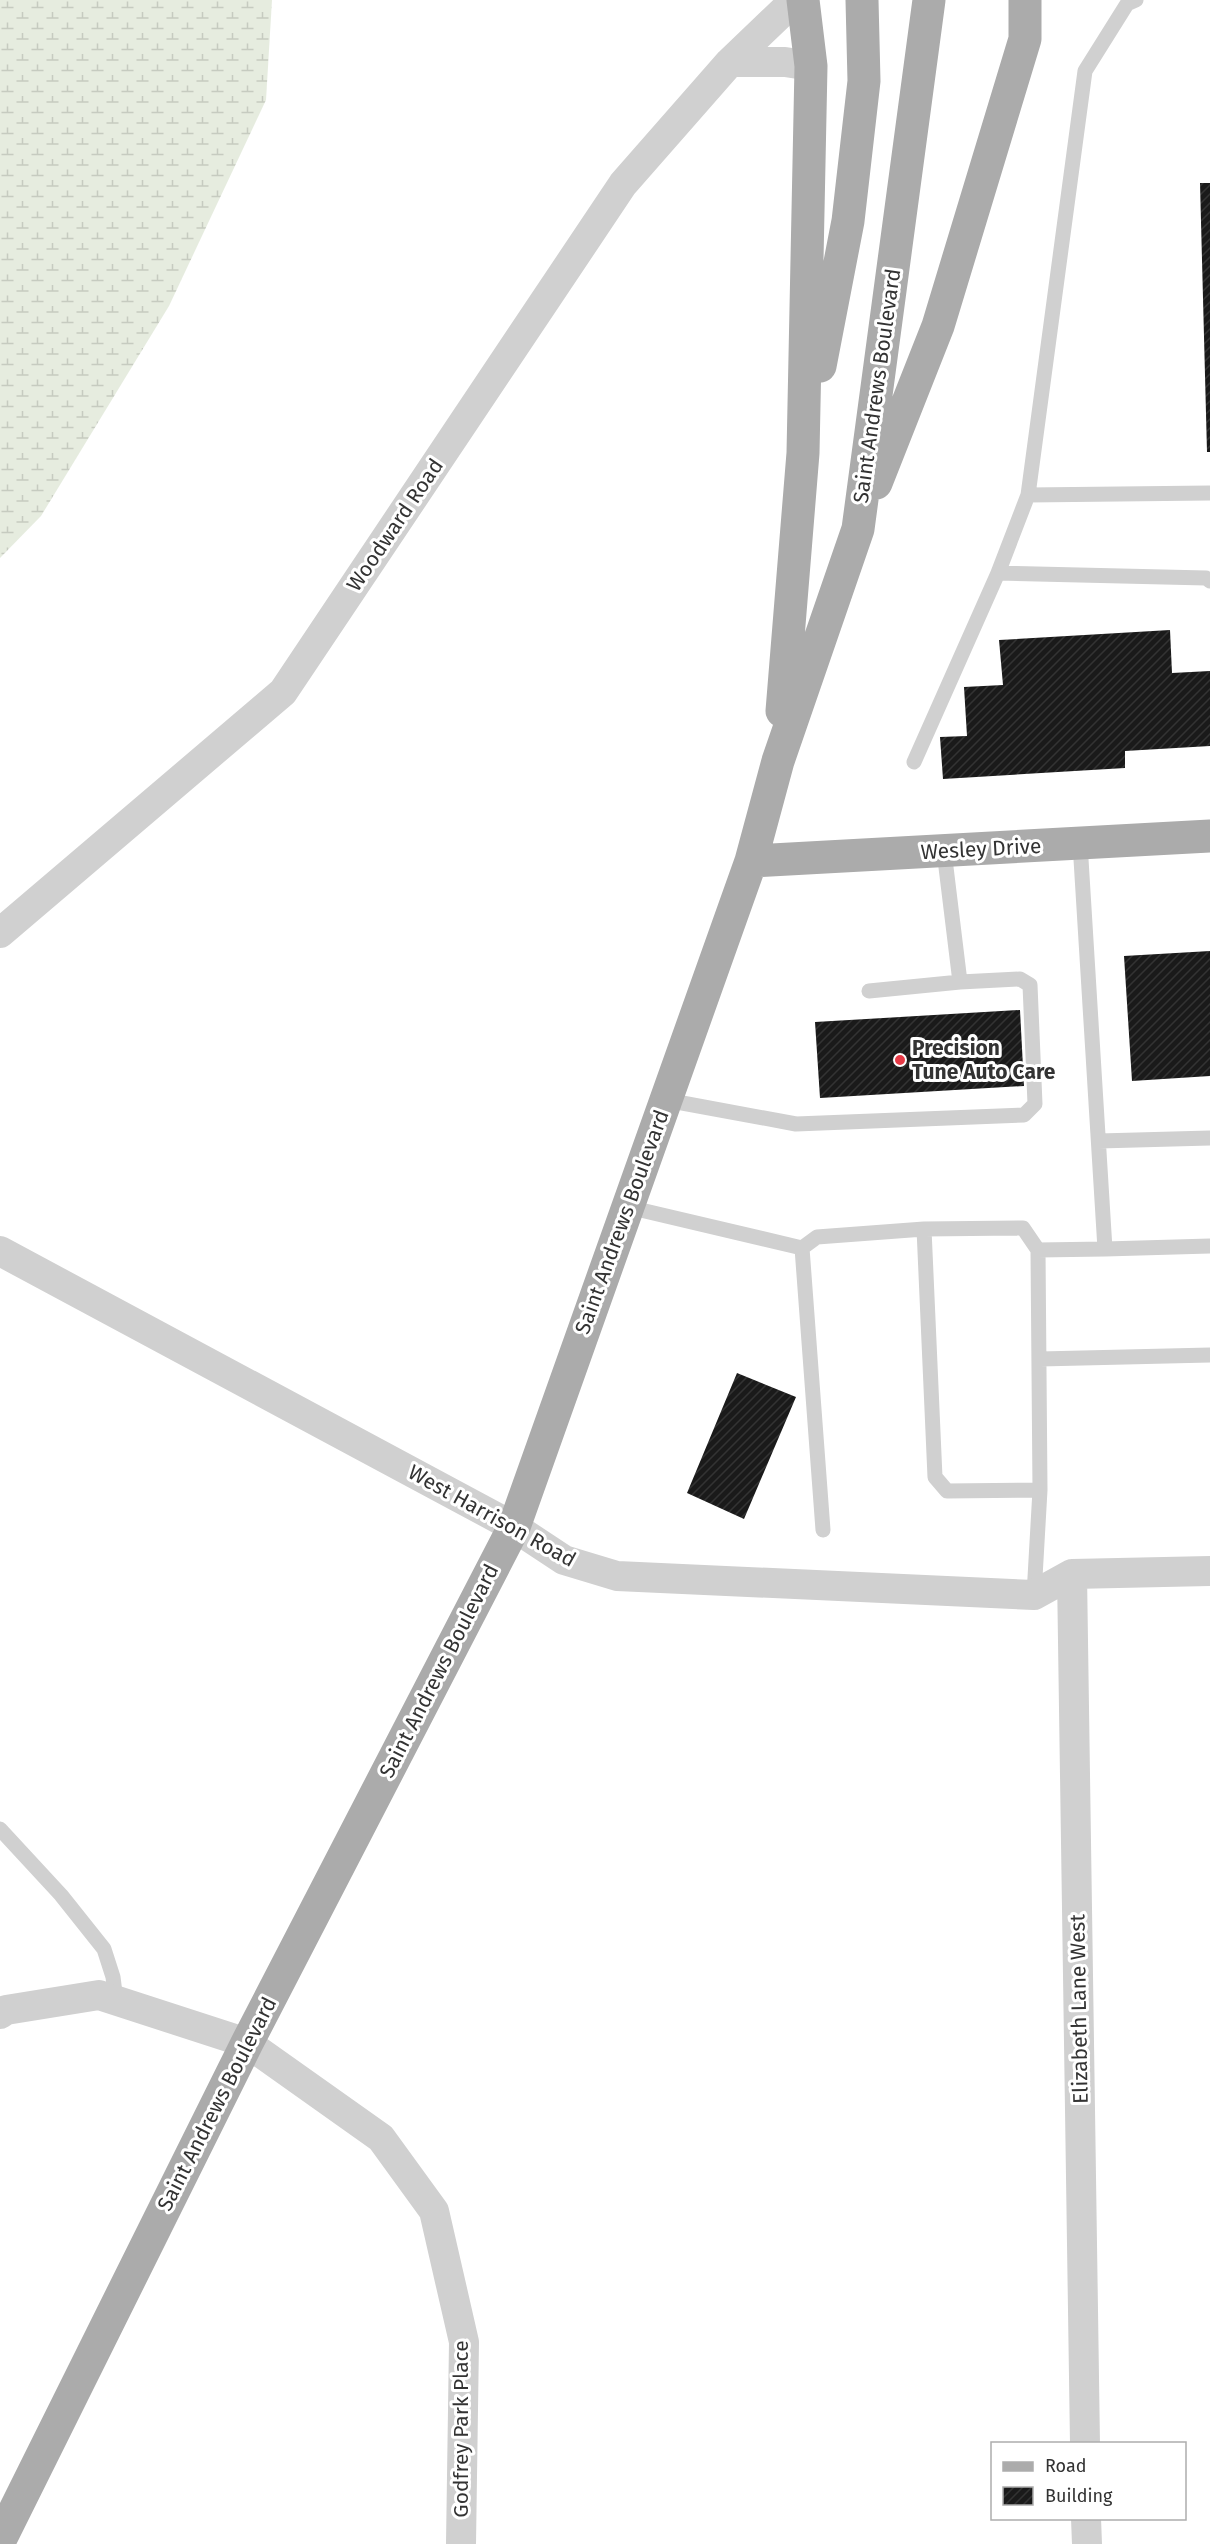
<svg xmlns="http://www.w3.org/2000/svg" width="1210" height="2544" font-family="'Fira Sans',sans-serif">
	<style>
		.wetland { fill: url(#wetland-marsh) }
		.building { fill: url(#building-hatch) }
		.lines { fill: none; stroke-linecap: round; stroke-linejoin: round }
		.service { stroke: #d0d0d0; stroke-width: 15 }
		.minor { stroke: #d0d0d0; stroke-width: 30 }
		.primary { stroke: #ababab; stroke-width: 33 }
		.poi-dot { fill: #e63946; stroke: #fff; stroke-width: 2 }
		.labels { text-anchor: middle; stroke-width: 6; stroke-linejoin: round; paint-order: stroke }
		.street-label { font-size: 21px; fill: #333; stroke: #fff }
		.poi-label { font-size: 21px; font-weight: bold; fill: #333; stroke: #fff; text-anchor: start }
	</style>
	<defs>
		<pattern id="wetland-marsh" width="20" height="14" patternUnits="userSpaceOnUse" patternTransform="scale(1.5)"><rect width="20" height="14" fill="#e6ecdf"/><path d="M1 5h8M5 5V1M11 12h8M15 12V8" fill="none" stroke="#c6cbc0"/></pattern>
		<pattern id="building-hatch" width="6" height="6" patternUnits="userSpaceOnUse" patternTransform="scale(1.5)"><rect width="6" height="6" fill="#1a1a1a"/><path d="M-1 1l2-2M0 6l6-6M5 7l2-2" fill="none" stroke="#333"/></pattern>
	</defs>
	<rect width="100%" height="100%" fill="#fff"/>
	<!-- wetland -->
	<path class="wetland" d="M0 0H272L266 100 169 306 41 516 0 558Z"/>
	<!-- building -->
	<path class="building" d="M1200 183H1210V452H1207Z
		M1170 630 1172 673 1210 671V746L1125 751V768L943 779 940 737 967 736 964 687 1003 685 999 640Z
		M1210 951V1076L1132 1081 1124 956Z
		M1020 1010 1024 1086 820 1098 815 1022Z
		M737 1373 796 1397 744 1519 687 1493Z"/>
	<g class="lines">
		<!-- service -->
		<path class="service" d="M1136 0 1127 4 1085 71 1028 495 1210 493
			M998 573 1028 495
			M914 762 998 573 1206 578 1210 581
			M869 991 960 982
			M666 1100 796 1124 1024 1115 1035 1104 1030 985 1020 979 960 982 944 851
			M1099 1141 1210 1138
			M628 1207 802 1248
			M924 1229 1023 1228 1038 1250
			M1105 1249 1210 1246
			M1040 1359 1210 1355
			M823 1530 802 1248 817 1237 924 1229 935 1477 947 1491 1040 1490
			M1034 1595 1040 1490 1038 1250 1105 1249 1080 843
			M0 1829 61 1895 104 1949 113 1977 116 2001"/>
		<!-- minor -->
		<path class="minor" d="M730 62H785L811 66
			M0 933 283 692 623 184 730 62 795 0
			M0 1251 514 1527 564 1560 617 1576 1034 1595 1072 1574 1210 1571
			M1072 1574 1085 2444
			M0 2014 6 2010 99 1995 247 2043 381 2138 434 2211 464 2342 461 2544
			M1086 2518 1087 2544"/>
		<!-- primary -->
		<path class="primary" d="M820 366 848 221 864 81 862 0
			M876 483 938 326 1025 39V0
			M782 711 803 453 811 66 803 0
			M751 861 1210 836
			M0 2540 247 2043 514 1527 751 861 778 761 858 529 929 0"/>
	</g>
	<!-- markers -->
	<circle class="poi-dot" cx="900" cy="1060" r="6"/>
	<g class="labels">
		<!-- street labels -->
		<g class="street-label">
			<text transform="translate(877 386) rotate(-82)" y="7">Saint Andrews Boulevard</text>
			<text transform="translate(395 525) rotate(-56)" y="7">Woodward Road</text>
			<text transform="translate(981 849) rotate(-3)" y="7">Wesley Drive</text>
			<text transform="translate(622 1222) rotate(-70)" y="7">Saint Andrews Boulevard</text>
			<text transform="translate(492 1516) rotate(29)" y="7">West Harrison Road</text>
			<text transform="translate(439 1671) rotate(-63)" y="7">Saint Andrews Boulevard</text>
			<text transform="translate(1079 2009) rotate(-91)" y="7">Elizabeth Lane West</text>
			<text transform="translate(217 2104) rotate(-63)" y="7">Saint Andrews Boulevard</text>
			<text transform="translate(461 2429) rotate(-90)" y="7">Godfrey Park Place</text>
		</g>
		<!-- poi labels -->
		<g class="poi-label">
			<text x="912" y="1055">Precision<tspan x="912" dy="24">Tune Auto Care</tspan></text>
		</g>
	</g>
	<!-- legend -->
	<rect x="991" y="2442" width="195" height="78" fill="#ffffff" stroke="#adadad" stroke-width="1.5"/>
	<rect x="1003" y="2462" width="30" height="9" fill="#ababab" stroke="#adadad" stroke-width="1.5"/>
	<text x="1045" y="2472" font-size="18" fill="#333333">Road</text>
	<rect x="1003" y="2487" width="30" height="18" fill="url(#building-hatch)" stroke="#adadad" stroke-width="1.5"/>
	<text x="1045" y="2502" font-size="18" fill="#333333">Building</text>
</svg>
